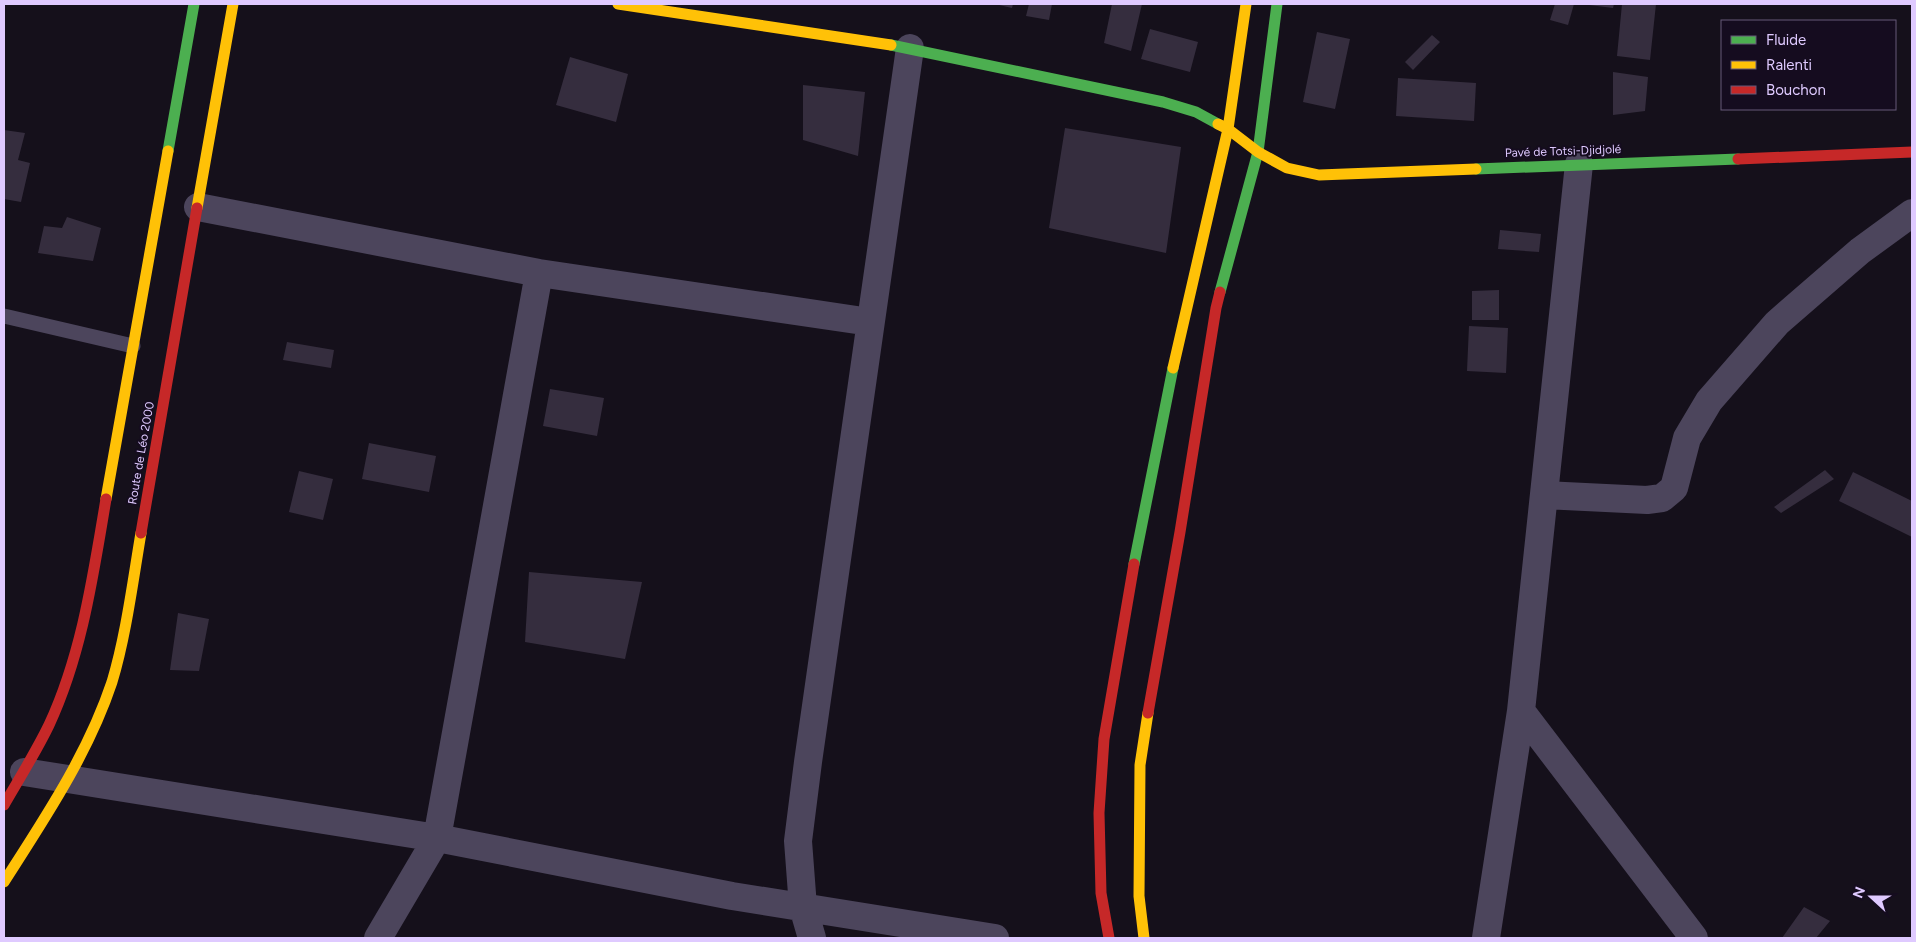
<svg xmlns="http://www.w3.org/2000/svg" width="1916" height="942" font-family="Figtree,sans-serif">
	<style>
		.building { fill: #352d3e }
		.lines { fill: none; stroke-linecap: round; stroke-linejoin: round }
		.lane { stroke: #4c455c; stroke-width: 15 }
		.street { stroke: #4c455c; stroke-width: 28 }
		.fast { stroke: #4caf50; stroke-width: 11 }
		.slow { stroke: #ffc107; stroke-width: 11 }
		.jam { stroke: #c62828; stroke-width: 11 }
		.labels { text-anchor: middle; stroke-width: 4; stroke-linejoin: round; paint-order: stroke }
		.street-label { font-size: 12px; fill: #dfcaff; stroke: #150c1f }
	</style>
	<rect width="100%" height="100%" fill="#15101b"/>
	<!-- building -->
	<path class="building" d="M995 4H1013L1012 8Z
		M1029 4H1052L1049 20 1026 16Z
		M1112 4H1142L1131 51 1104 43Z
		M1555 4H1574L1568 25 1550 20Z
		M1581 4H1614L1613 8Z
		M1622 4H1656L1650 60 1617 56Z
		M1150 29 1198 42 1190 72 1141 59Z
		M1317 32 1350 39 1335 109 1303 102Z
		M1432 35 1440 42 1413 70 1405 62Z
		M570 57 628 74 616 122 556 105Z
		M1613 72 1648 77 1645 111 1613 115Z
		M1398 78 1476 83 1474 121 1396 116Z
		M803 85 865 92 858 156 803 140Z
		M1065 128 1181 147 1166 253 1049 228Z
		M4 130 25 133 18 160 30 163 21 202 4 199Z
		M67 217 101 228 93 261 38 253 44 226 62 228Z
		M1500 230 1541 234 1539 252 1498 249Z
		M1499 290V320H1472V291Z
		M1469 326 1508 328 1506 373 1467 371Z
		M287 342 334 350 331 368 283 360Z
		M550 389 604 398 597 436 543 426Z
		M369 443 436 456 429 492 362 479Z
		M1825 470 1834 479 1781 513 1774 507Z
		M299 471 333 479 323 520 289 512Z
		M1853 472 1912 501V537L1839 501Z
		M529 572 642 582 625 659 525 642Z
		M178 613 209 619 199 671 170 670Z
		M1804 907 1830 921 1816 938H1782Z"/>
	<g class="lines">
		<!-- lane -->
		<path class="lane" d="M4 316 133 346"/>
		<!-- street -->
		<path class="street" d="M198 207 539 273 870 322
			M1544 495 1647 500 1662 498 1674 488 1687 438 1709 401 1777 323 1860 251 1912 213
			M1521 711 1694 938
			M24 772 437 838 732 896 995 938
			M378 938 437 838 539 273
			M812 938 803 907 798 841 808 762 910 48
			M1486 938 1521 711 1579 164"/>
		<!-- fast -->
		<path class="fast" d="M891 45 1163 102 1196 112 1218 124
			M168 151 194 4
			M1476 169 1738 159
			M1220 292 1258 152 1277 4
			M1134 564 1173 368"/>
		<!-- slow -->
		<path class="slow" d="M618 4 891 45
			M1218 124 1228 129 1258 152 1287 168 1319 175 1476 169
			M197 208 233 4
			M1173 368 1228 129 1246 4
			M106 499 168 151
			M4 882C45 818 88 754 112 682 126 636 133 580 141 533
			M1144 938 1139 896 1140 765 1148 713"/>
		<!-- jam -->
		<path class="jam" d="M1738 159 1912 152
			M141 533 197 208
			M1148 713 1180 532 1216 308 1220 292
			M4 805C19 779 36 752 49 725 82 654 93 576 106 499
			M1109 938 1101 893 1099 813 1104 739 1134 564"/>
	</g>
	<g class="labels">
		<!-- street labels -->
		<g class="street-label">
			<text transform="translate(1563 151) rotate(-2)" y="4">Pavé de Totsi-Djidjolé</text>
			<text transform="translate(141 453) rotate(-80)" y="4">Route de Léo 2000</text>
		</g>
	</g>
	<!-- border -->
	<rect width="1916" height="942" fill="none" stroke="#dfcaff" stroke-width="10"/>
	<!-- legend -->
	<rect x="1721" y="20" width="175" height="90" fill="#150c1f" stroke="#665879"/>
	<rect x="1731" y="36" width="25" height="8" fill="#4caf50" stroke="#665879"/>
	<text x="1766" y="45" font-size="15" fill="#dfcaff">Fluide</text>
	<rect x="1731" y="61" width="25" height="8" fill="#ffc107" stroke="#665879"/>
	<text x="1766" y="70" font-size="15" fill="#dfcaff">Ralenti</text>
	<rect x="1731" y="86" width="25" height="8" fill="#c62828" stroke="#665879"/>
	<text x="1766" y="95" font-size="15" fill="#dfcaff">Bouchon</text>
	<!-- north arrow -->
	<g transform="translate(1871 897) rotate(291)" stroke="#150c1f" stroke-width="4" paint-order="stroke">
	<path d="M0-4L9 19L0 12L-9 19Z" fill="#dfcaff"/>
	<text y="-8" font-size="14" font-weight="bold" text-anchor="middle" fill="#dfcaff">N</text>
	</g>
</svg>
